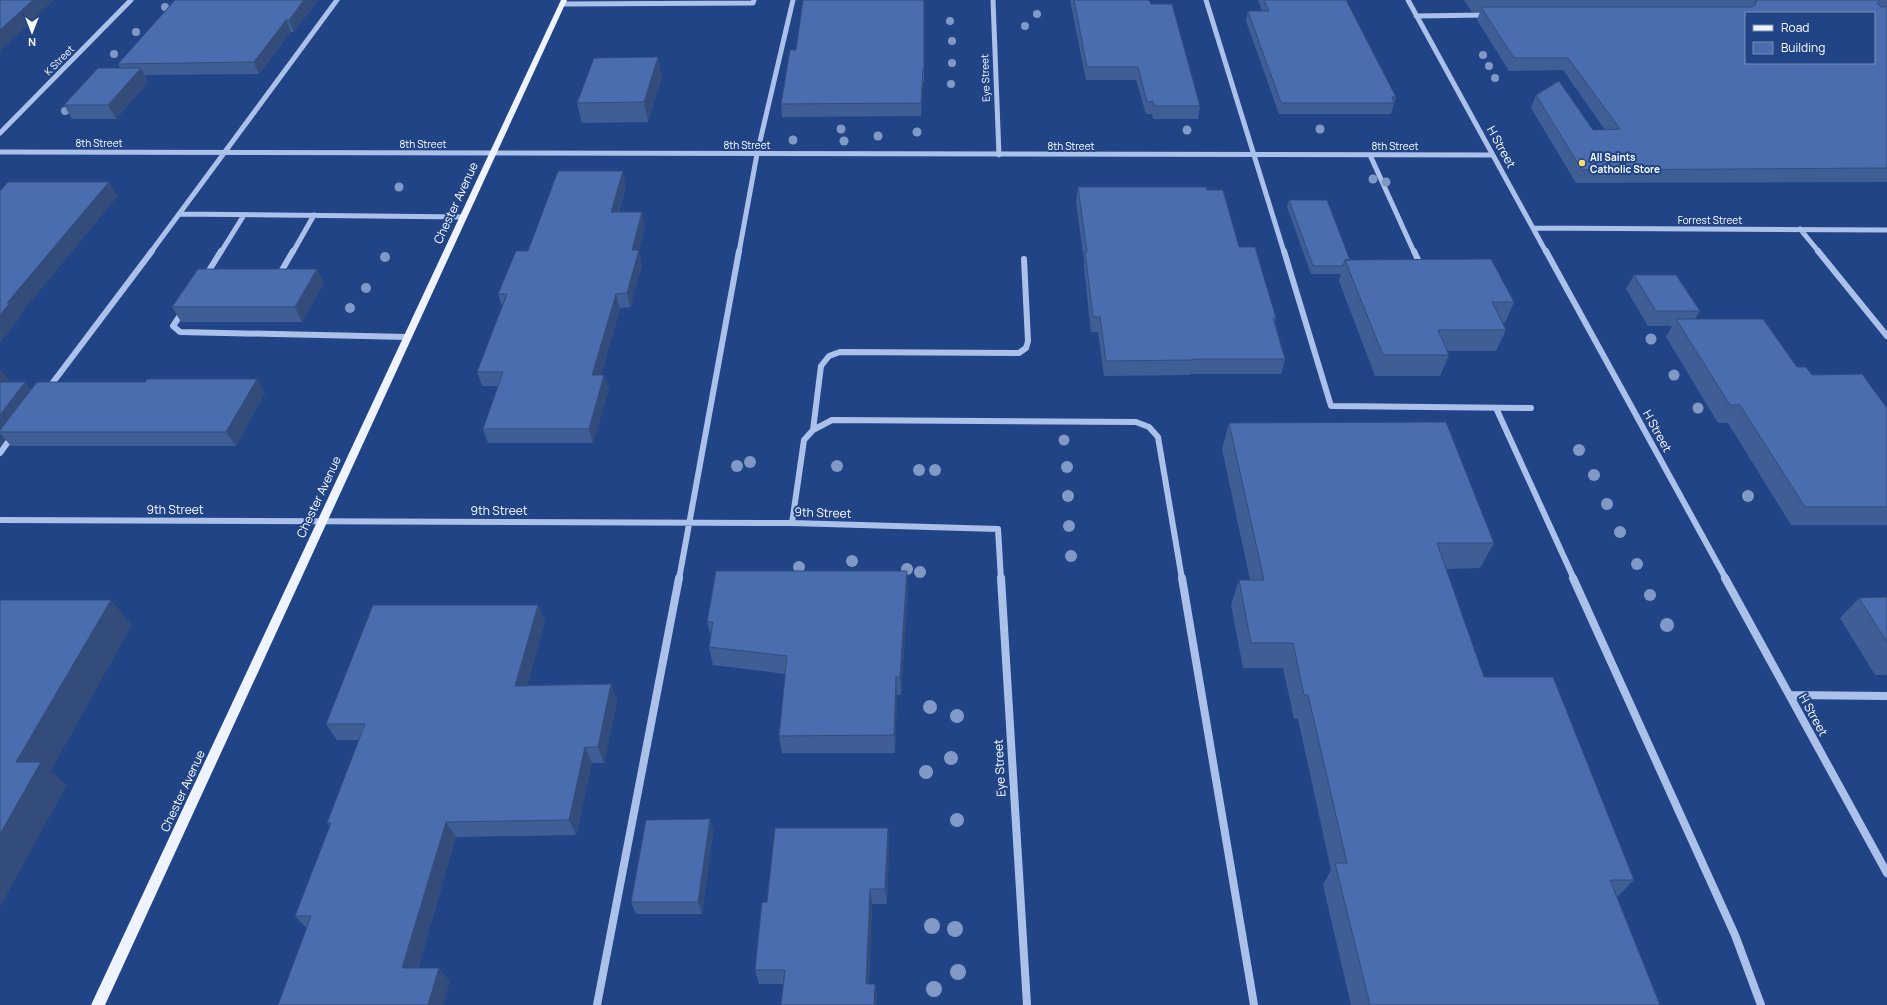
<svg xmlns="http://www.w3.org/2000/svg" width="1887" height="1005" font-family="Manrope,sans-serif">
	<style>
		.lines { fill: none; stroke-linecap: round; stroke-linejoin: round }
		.minor-far2 { stroke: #abc1ea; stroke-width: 5 }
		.minor-far1 { stroke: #abc1ea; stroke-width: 6 }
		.minor { stroke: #abc1ea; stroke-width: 8 }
		.major { fill: #eef3fe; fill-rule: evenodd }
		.tree { fill: #8199c5 }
		.wall { fill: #3f5e96 }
		.shaded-wall { fill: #334c7a }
		.building { fill: #496daf; stroke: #334c7a; fill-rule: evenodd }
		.poi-dot { fill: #f7db6c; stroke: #214487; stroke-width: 1.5 }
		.labels { text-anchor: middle; stroke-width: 4; stroke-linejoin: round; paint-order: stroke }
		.far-street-label { font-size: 10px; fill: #fff; stroke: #214487 }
		.far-poi-label { font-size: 10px; font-weight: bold; fill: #fff; stroke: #214487; text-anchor: start }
		.street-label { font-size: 12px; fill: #fff; stroke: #214487 }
	</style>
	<rect width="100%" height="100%" fill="#214487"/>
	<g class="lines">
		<!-- minor-far2 -->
		<path class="minor-far2" d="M993 0 999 155
			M1206 0 1284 252
			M1408 0 1546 252
			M562 4 753 3 754 0
			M1416 16 1486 15
			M0 133 131 0
			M0 152 1493 155
			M1370 155 1414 252
			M180 214 464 217
			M1533 228 1887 230
			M1800 229 1819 252
			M151 252 337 0
			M221 252 244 215
			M293 252 314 215
			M739 252 757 154 793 0"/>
		<!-- minor-far1 -->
		<path class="minor-far1" d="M1284 251 1331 406 1531 408
			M1414 251 1419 262
			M1546 251 1726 579
			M1818 251 1887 336
			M205 277 221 251
			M278 277 293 251
			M183 311 173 326 180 332 408 337
			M48 389 152 251
			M1496 408 1574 579
			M813 430 821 366 829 356 840 352 1019 353 1026 348 1028 341 1024 259
			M0 453 13 435
			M0 520 792 523 998 529 1001 579
			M792 523 804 440 813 430 832 420 1136 422 1149 427 1158 437 1182 579
			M679 579 739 251"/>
		<!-- minor -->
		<path class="minor" d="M1001 578 1027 1005
			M1182 578 1254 1005
			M1573 578 1735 935 1761 1005
			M1725 578 1887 873
			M1790 695 1887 696
			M597 1005 679 578"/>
		<!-- major -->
		<path class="major" d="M561 0H567L105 1005H91Z"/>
	</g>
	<!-- trees -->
	<g class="tree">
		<circle cx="165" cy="7" r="4"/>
		<circle cx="1037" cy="14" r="4"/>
		<circle cx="950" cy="21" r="4"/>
		<circle cx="1025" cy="26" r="4"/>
		<circle cx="136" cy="32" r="4"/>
		<circle cx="952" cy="41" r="4"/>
		<circle cx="114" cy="54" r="4"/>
		<circle cx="1483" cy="55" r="4"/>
		<circle cx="952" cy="63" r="4"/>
		<circle cx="1489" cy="66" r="4"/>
		<circle cx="1495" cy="78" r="4"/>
		<circle cx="951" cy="84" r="4"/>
		<circle cx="65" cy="111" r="4"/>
		<circle cx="841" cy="129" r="4.5"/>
		<circle cx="1320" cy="129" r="4.5"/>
		<circle cx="1187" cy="130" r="4.5"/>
		<circle cx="917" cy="132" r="4.5"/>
		<circle cx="878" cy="136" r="4.5"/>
		<circle cx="793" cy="140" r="4.5"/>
		<circle cx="844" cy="141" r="4.5"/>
		<circle cx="1373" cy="179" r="4.5"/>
		<circle cx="1386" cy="182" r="4.5"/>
		<circle cx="399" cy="187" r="4.5"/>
		<circle cx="385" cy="257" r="5"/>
		<circle cx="366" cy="288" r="5"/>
		<circle cx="350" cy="308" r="5"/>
		<circle cx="1651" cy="339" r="5.5"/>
		<circle cx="1674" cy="375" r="5.5"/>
		<circle cx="1698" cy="408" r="5.5"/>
		<circle cx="1064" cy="440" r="5.5"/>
		<circle cx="1579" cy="450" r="6"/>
		<circle cx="750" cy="462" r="6"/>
		<circle cx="737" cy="466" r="6"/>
		<circle cx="837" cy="466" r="6"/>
		<circle cx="1067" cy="467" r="6"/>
		<circle cx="919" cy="470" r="6"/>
		<circle cx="935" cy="470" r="6"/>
		<circle cx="1594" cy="475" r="6"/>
		<circle cx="1068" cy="496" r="6"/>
		<circle cx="1748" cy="496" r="6"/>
		<circle cx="1607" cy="504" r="6"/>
		<circle cx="1069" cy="526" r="6"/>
		<circle cx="1620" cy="532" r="6"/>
		<circle cx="1071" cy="556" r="6"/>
		<circle cx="852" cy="561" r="6"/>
		<circle cx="1637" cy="564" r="6"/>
		<circle cx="799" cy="567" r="6"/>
		<circle cx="907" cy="569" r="6"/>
		<circle cx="920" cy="572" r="6"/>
		<circle cx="1650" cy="595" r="6"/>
		<circle cx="1667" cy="625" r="7"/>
		<circle cx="930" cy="707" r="7"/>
		<circle cx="957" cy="716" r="7"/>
		<circle cx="951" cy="758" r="7"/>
		<circle cx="926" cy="772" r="7"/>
		<circle cx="957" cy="820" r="7"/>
		<circle cx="932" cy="926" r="8"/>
		<circle cx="955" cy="929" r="8"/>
		<circle cx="958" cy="972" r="8"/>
		<circle cx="934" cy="989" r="8"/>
	</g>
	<!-- wall -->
	<path class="wall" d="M175 0H318L294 32H291L259 74 145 75 148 82 116 119H72L64 105 120 68 118 64Z
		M924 0V82H923L921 116 782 117 781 104Z
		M1070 0H1149L1151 4 1200 106 1198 119H1153L1152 114H1146L1136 80H1086Z
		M1258 0H1346L1396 97 1391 114H1279L1246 21 1248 11H1262Z
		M1464 0H1887V182L1576 183 1531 108 1536 95 1593 130H1605L1563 70 1509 71 1477 20 1480 12H1472Z
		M662 77 648 122 582 123 577 103Z
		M626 185 619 212 645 226 639 251 642 265 630 307 620 308 601 375H604L609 389 593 443H488L483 429 498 386H482L477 372 502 306 498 294 528 251Z
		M1078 187 1207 190 1239 247 1276 318 1275 322 1285 359 1281 374H1190V375L1104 376 1098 332H1091L1084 267V260L1076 202Z
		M1289 200 1350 260 1514 302 1505 323H1502L1506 330 1496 351H1447L1449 355 1440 376H1375L1339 281 1341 274H1311L1287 207Z
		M317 269 324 283 302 322H181L172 307Z
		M1634 275 1700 311 1695 319 1797 367 1812 375 1887 408V525H1791L1728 423H1718L1666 337 1672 326H1648L1626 289Z
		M0 370 10 382H25L31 390 145 382 257 379 265 393 236 446H11L5 439 0 445Z
		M1229 423 1494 543 1480 568 1446 569 1484 677 1634 880 1617 897 1660 1005H1351L1323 885 1331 870 1298 719H1294L1283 668H1243L1231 605 1239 580H1250L1222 449Z
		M908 589 901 695H897L895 753H782L779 736 786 674 713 665 709 647 711 636 707 622Z
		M1887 597V675H1875L1840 618 1859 598Z
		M538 605 545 621 527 685 611 684 617 701 604 763H592L576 835 456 837 418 968 450 981 306 928 295 916 330 826 327 823 359 740H337L326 724Z
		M710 819 713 832 702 914H636L631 902Z
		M888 828 889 843 887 904H872L869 984H875L877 997 876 1005H781L784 984H759L755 970 767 902Z"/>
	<!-- shaded-wall -->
	<path class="shaded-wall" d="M33 0H54L0 51V30Z
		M304 0H318L294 32 289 20Z
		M286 20 291 32 259 74 254 62Z
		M658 57 662 77 648 122 644 102Z
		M141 68 148 82 116 119 108 105Z
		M923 69V82L921 116V103Z
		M623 171 626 185 614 226 611 212Z
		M109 182 118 196 19 316 20 318 0 343V315L7 303Z
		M642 212 645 226 639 251 642 265 630 307 627 293 632 250Z
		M317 269 324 283 302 322 295 307Z
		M616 294 620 308 597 389 592 375Z
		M1 370 13 385 0 392V372Z
		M604 375 609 389 593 443 589 429Z
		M257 379 265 393 236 446 226 432Z
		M25 382 36 397 0 432V415Z
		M0 433 5 439 0 445Z
		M907 571 908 589 901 695 900 677Z
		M111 600 132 625 51 771 67 785 0 907V834L16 762Z
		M538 605 545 621 523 702 515 686Z
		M896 677 897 695 895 753 894 735Z
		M611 684 617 701 604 763 598 747Z
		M585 747 592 763 576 835 569 820Z
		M710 819 713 832 702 914 698 902Z
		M446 822 456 837 414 981 402 968Z
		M888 828 889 843 887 904 885 889Z
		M870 889 872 904 868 997 866 984Z
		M439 968 450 981 443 1005H428Z
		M875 984 877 997 876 1005H874Z"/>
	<!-- building -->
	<path class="building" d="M0 0H33L0 30Z
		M175 0H304L289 20H286L254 62 118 64Z
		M803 0H924V69H923L921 103 781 104 790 50H796Z
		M1074 0H1149L1151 4H1172L1200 106H1154L1153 101 1147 102 1138 67H1087Z
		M1264 0H1346L1396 97H1392L1394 103H1281L1248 11H1269Z
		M1755 0H1880L1877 3 1881 7H1887V168L1582 170 1536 95 1559 81 1593 130 1620 129 1568 58H1514L1481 7H1752L1756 4V0ZM1746 13H1874V63H1746Z
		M658 57 644 102 577 103 594 58Z
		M98 68H141L108 105H64Z
		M558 171H623L611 212H642L632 250H639L627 293 616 294 592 375H604L589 429H483L503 372H477L507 294H498L516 251H528Z
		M8 182H109L7 303H10L0 315V191Z
		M1078 187H1206L1207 190H1223L1239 247H1255L1276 318H1273L1285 359H1193V360L1106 361 1100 317H1093L1085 252H1087Z
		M1289 200H1327L1350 260H1345L1343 266H1313Z
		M1491 259 1514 302H1492L1506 330H1438L1449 355H1383L1345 260Z
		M198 269H317L295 307H172Z
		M1634 275H1676L1700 311H1656Z
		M1676 319H1763L1797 367H1806L1812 375 1862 374 1887 408V507H1805L1740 405H1730Z
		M147 379H257L226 432H0V430L37 382H145Z
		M0 382H25L0 415Z
		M1446 422 1494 543H1437L1484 677H1553L1634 880H1610L1660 1005H1370L1335 863H1347L1308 695H1304L1293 643H1251L1239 580H1264L1229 423Z
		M716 571H907L900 677H896L894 735 779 736 787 656 709 647 713 622H707Z
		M1887 597V642L1859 598Z
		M0 600H111L16 762H41L0 834Z
		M373 605H538L515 686 611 684 598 747H585L569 820 446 822 402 968H439L428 1005H278L311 916H295L331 823H327L365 724H326Z
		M710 819 698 902H631L646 820Z
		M775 828H888L885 889H870L866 984H875L874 1005H781L785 970H755L762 902H767Z"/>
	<!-- markers -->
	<circle class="poi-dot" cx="1582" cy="163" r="4"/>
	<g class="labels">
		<!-- far-street labels -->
		<g class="far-street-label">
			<text transform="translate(59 60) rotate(-45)" y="4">K Street</text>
			<text transform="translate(985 78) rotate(-92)" y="4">Eye Street</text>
			<text x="99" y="147">8th Street</text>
			<text x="423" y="148">8th Street</text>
			<text x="747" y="149">8th Street</text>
			<text x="1071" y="150">8th Street</text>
			<text x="1395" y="150">8th Street</text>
			<text x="1710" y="224">Forrest Street</text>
		</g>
		<!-- far-poi labels -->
		<g class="far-poi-label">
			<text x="1590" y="161">All Saints<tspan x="1590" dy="12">Catholic Store</tspan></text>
		</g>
		<!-- street labels -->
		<g class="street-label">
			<text transform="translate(1501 147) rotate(61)" y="4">H Street</text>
			<text transform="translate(456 203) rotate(-65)" y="4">Chester Avenue</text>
			<text transform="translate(1657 431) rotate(61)" y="4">H Street</text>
			<text transform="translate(319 497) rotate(-65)" y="4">Chester Avenue</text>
			<text x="175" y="514">9th Street</text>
			<text x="499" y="515">9th Street</text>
			<text transform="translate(823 513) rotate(2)" y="4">9th Street</text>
			<text transform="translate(1813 715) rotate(61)" y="4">H Street</text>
			<text transform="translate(1000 768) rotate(-93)" y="4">Eye Street</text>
			<text transform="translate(183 791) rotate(-65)" y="4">Chester Avenue</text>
		</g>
	</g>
	<!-- legend -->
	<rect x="1745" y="12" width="130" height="52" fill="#214487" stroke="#7a8fb7"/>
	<rect x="1753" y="25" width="20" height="6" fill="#eef3fe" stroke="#7a8fb7"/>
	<text x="1781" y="32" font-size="12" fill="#ffffff">Road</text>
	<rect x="1753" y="42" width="20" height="12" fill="#496daf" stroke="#7a8fb7"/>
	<text x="1781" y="52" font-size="12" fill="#ffffff">Building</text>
	<!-- north arrow -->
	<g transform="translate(32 32) rotate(180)" stroke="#214487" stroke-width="3" paint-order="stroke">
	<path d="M0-3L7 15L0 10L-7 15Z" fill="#ffffff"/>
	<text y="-6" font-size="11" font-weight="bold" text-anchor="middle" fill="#ffffff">N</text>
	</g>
</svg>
